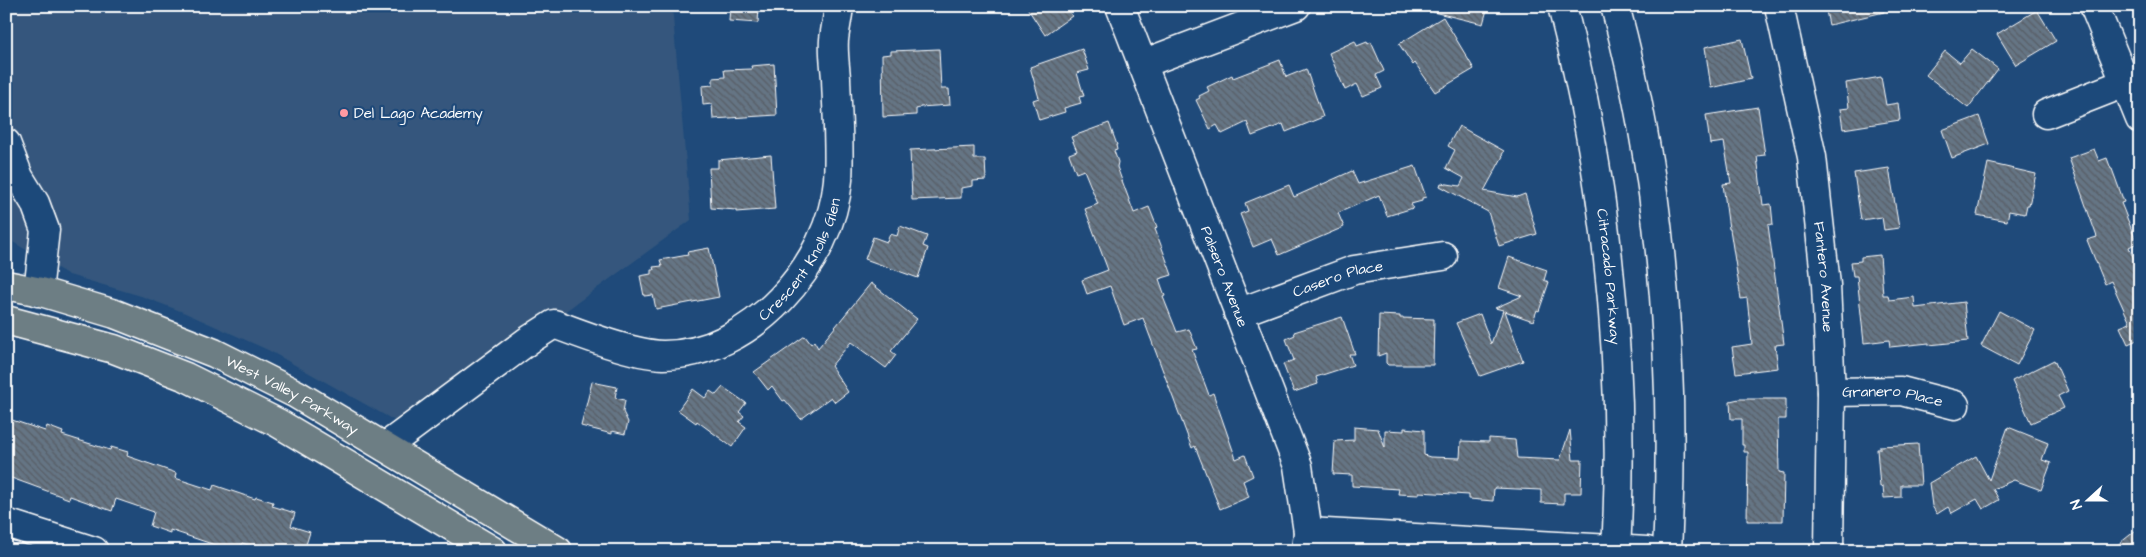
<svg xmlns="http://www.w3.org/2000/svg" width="2146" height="557" font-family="'Architects Daughter',sans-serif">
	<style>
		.built { fill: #34577d }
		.building { fill: url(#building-back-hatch); stroke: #fff }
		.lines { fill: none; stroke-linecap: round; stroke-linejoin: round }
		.minor-casing { stroke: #fff; stroke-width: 31 }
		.major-casing { stroke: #fff; stroke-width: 31 }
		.minor { stroke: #1f4a7a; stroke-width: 28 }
		.major { stroke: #6d7e84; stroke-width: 28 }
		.poi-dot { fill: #ff9aa2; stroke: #1f4a7a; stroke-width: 2 }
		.labels { text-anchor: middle; stroke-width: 4.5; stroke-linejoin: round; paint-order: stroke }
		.poi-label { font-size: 15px; fill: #fff; stroke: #1f4a7a; text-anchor: start }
		.street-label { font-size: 15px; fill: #fff; stroke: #1f4a7a }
	</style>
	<defs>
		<pattern id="building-back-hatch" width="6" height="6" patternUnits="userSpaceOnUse" patternTransform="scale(1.25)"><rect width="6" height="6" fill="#657484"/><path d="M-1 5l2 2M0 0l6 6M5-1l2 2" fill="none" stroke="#575e65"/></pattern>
	</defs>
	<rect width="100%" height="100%" fill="#1f4a7a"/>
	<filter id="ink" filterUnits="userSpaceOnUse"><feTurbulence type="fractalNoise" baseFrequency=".02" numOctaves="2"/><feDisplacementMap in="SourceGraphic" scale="10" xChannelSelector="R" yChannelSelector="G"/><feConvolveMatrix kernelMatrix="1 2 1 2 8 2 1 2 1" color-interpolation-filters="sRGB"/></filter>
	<g filter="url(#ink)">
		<!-- built -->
		<path class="built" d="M6 6H672L691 220 406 427 268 350 183 312 141 296 69 275 6 238Z"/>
		<!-- building -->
		<path class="building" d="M730 6H759L758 23 729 21Z
			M1026 6H1065L1072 16 1045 35Z
			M1434 6H1488L1483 24 1433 12Z
			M1825 6H1883L1884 12 1829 25Z
			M2037 10 2056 41 2016 65 1997 34Z
			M1443 17 1474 69 1435 92 1415 63 1413 65 1399 44Z
			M1742 39 1751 79 1711 88 1705 47Z
			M1355 41 1357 46 1367 42 1368 44 1371 42 1384 71 1376 75 1382 88 1363 96 1357 84 1345 90 1329 53Z
			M939 49 941 89H949L950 105 920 107V108L916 109V115L883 117 882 55 891 54V51Z
			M1082 49 1089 70 1077 73 1084 96 1079 97 1081 103 1064 108 1065 112 1039 120 1033 100 1039 98 1030 67Z
			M1972 49 1998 69 1968 108 1926 75 1945 51 1960 63Z
			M1280 60 1286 77 1306 69 1323 117 1286 132 1283 124 1252 136 1247 122 1222 134 1217 125 1210 129 1196 100 1200 98 1199 96 1209 91 1207 87 1232 75 1233 78Z
			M774 64 777 115 713 119 712 104 703 105 702 86 713 85V78L725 77 724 70 752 69 751 66Z
			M1881 77 1886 105 1898 103 1900 120 1843 129 1840 109 1849 108 1846 83Z
			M1758 107 1765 155 1757 156 1763 205 1771 204 1773 224 1768 225 1784 344 1775 345 1778 368 1736 373 1732 347 1752 344 1747 298 1741 299 1730 229H1729L1723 184 1731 183 1724 142 1710 144 1706 115Z
			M1979 116 1989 144 1952 158 1942 130Z
			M1109 123 1117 145H1116L1117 150 1114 151 1118 162 1117 167 1134 213 1149 207 1157 227 1155 229 1172 275 1159 279 1165 296 1163 297 1177 332 1189 329 1197 349 1192 350 1209 395 1213 393 1236 459 1245 455 1253 476 1243 481 1249 497 1220 509 1195 446 1192 448 1143 318 1124 325 1110 286 1087 294 1082 280 1108 270 1085 209 1098 204 1084 170 1076 173 1069 154 1077 151 1071 137Z
			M1459 126 1504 151 1502 155 1503 156 1484 191 1517 197 1525 194 1537 234 1499 246 1488 212 1440 186 1441 183 1460 186 1464 178 1446 168 1455 150 1448 146Z
			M974 147V159H985L986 180 973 181V186L961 188V198L912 200 910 150Z
			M2094 149 2099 161 2107 158 2111 169H2112L2124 202 2121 203 2137 243 2129 247 2140 274V345L2137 340 2128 344 2120 327 2130 323 2111 281 2105 284 2087 240 2097 237 2069 158Z
			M771 155 775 209 736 212V210L711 208 709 168H718V160Z
			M1988 163 2036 174 2029 205H2027L2025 214 2009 211 2007 221 1977 215Z
			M1415 166 1426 197 1422 198V201L1411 204 1413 208 1387 216 1379 195 1338 213 1344 227 1279 255 1272 239 1253 247 1240 214 1248 211 1245 203 1289 185 1294 197 1352 171 1358 184Z
			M1889 168 1899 228 1884 230 1882 217 1861 220 1854 173Z
			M900 226 927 236 923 246 928 248 918 278 865 259 873 237 887 242 890 234 897 236Z
			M709 248 719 297 656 309 653 295 644 296 640 276 651 274V270H654L653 267 662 266 660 260 688 255 687 252Z
			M1880 255 1883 295H1888L1889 300 1914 297 1915 308 1964 302 1968 341 1929 345V343L1890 347 1889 340 1864 343 1857 276H1853L1851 262 1861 261V257Z
			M1509 257 1547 270 1544 280 1549 282 1539 311 1537 310 1533 321 1505 311 1523 361 1480 376 1456 323 1480 314 1491 344 1503 310 1495 308 1522 296 1499 288Z
			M871 283 917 319 891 351 896 355 886 368 851 342 831 366 848 392 835 402 831 397 801 419 785 400 783 401 772 386 768 390 754 372 805 336 811 344 814 341 818 348Z
			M1999 311 2035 330 2017 365 1981 346Z
			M1379 315 1400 316V318L1434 319 1433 365H1388L1386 363V353L1378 356Z
			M1342 317 1355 354H1349L1353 365 1316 377 1318 384 1294 392 1283 364 1294 360 1286 339 1295 335 1294 332Z
			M2054 360 2068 391 2058 396 2064 408 2031 423 2012 381Z
			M592 382 617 387 615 398 625 400 623 412 628 422 625 434 612 431V434L581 426Z
			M723 387 746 403 739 412 744 416 739 422 746 427 732 447 697 421 696 423 678 410 693 389 705 398 710 391 716 395Z
			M1739 399H1786V419H1778L1779 472 1784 473 1783 521H1747L1748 452H1744V445H1742V419H1731L1730 401Z
			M6 418 45 431 47 426 63 432 62 435 110 450 111 447 128 452 127 456 176 473 175 478 212 490 214 485 255 499 256 497 273 502 272 506 295 513 291 526 310 532 304 551H265L242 543 239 551H217L218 546 170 530V533L150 526 154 512 116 499 112 511 70 496 69 499 6 476Z
			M1354 427 1378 429 1385 448V430L1404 431V428L1424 430V455L1430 457 1460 458 1461 441 1489 442V438L1515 440 1517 458 1560 460 1570 430 1573 460H1582L1581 493H1564V504L1541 503V490L1494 488 1493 501 1469 499V495L1419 492V495L1398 494 1399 489 1352 486V475L1333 474 1335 441 1354 440Z
			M2008 427 2048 443 2042 460 2051 463 2041 490 2014 480 1993 489 1999 500 1983 509 1977 499 1952 513 1948 507 1937 514 1932 506 1929 483 1976 456 1989 480Z
			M1918 444 1921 485H1901V497L1884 498 1883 486 1880 487 1877 449H1880V446Z
			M2140 527V551H2110Z"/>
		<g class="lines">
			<!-- minor casing -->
			<g class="minor-casing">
				<g id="minor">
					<path id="s1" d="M1120 6 1298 466 1308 532 1306 551"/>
					<path id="s2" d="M1562 6C1608 186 1626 366 1616 551"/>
					<path d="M1615 6C1663 183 1676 368 1667 551"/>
					<path id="s3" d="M1779 6 1812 157 1826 285 1831 392 1829 551"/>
					<path d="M2094 6 2140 119"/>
					<path d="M1142 64 1296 6"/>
					<path d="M2046 114 2125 83"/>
					<path d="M6 143 19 177 35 203 45 230 38 292"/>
					<path id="s4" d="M1238 313 1354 270 1443 256"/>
					<path id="s5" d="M1831 392 1901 391 1955 405"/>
					<path id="s6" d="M385 447 529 340 554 324C583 335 633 354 663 355 751 355 831 264 838 180 840 146 837 111 836 78 835 65 833 52 834 40 835 29 838 17 839 6"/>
					<path d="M6 523 94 551"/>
					<path d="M1308 532 1647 551"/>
				</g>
			</g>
			<!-- major casing -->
			<g class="major-casing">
				<g id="major">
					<path id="s7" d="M6 285 41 292 115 314 214 353 296 394 558 551"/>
					<path d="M6 320 114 349 186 377 278 423 493 551"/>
				</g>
			</g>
			<!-- minor -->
			<use href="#minor" class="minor"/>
			<!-- major -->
			<use href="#major" class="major"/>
		</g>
	</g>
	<!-- markers -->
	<circle class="poi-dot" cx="344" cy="113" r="5"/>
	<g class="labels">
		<!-- poi labels -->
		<g class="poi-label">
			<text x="354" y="118">Del Lago Academy</text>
		</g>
		<!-- street labels -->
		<g class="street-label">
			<text dy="5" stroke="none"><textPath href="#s6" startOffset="501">Crescent Knolls Glen</textPath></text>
			<text dy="5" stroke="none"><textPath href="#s1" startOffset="290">Palsero Avenue</textPath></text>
			<text dy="5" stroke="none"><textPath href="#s2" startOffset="275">Citracado Parkway</textPath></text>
			<text dy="5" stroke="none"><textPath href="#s3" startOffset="275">Fantero Avenue</textPath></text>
			<text dy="5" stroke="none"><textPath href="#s4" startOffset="106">Casero Place</textPath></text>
			<text dy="5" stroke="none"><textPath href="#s7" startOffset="308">West Valley Parkway</textPath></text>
			<text dy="5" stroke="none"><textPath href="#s5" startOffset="62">Granero Place</textPath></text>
		</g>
	</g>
	<!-- margin -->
	<rect width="2146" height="557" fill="none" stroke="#1f4a7a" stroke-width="25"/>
	<rect x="12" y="12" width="2121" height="532" fill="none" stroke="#fff" stroke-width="2" filter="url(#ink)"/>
	<!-- north arrow -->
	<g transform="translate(2088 500) rotate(249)" stroke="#1f4a7a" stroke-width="4" paint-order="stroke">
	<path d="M0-4L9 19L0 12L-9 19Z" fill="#ffffff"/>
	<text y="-8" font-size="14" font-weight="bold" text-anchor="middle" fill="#ffffff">N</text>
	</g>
</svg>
